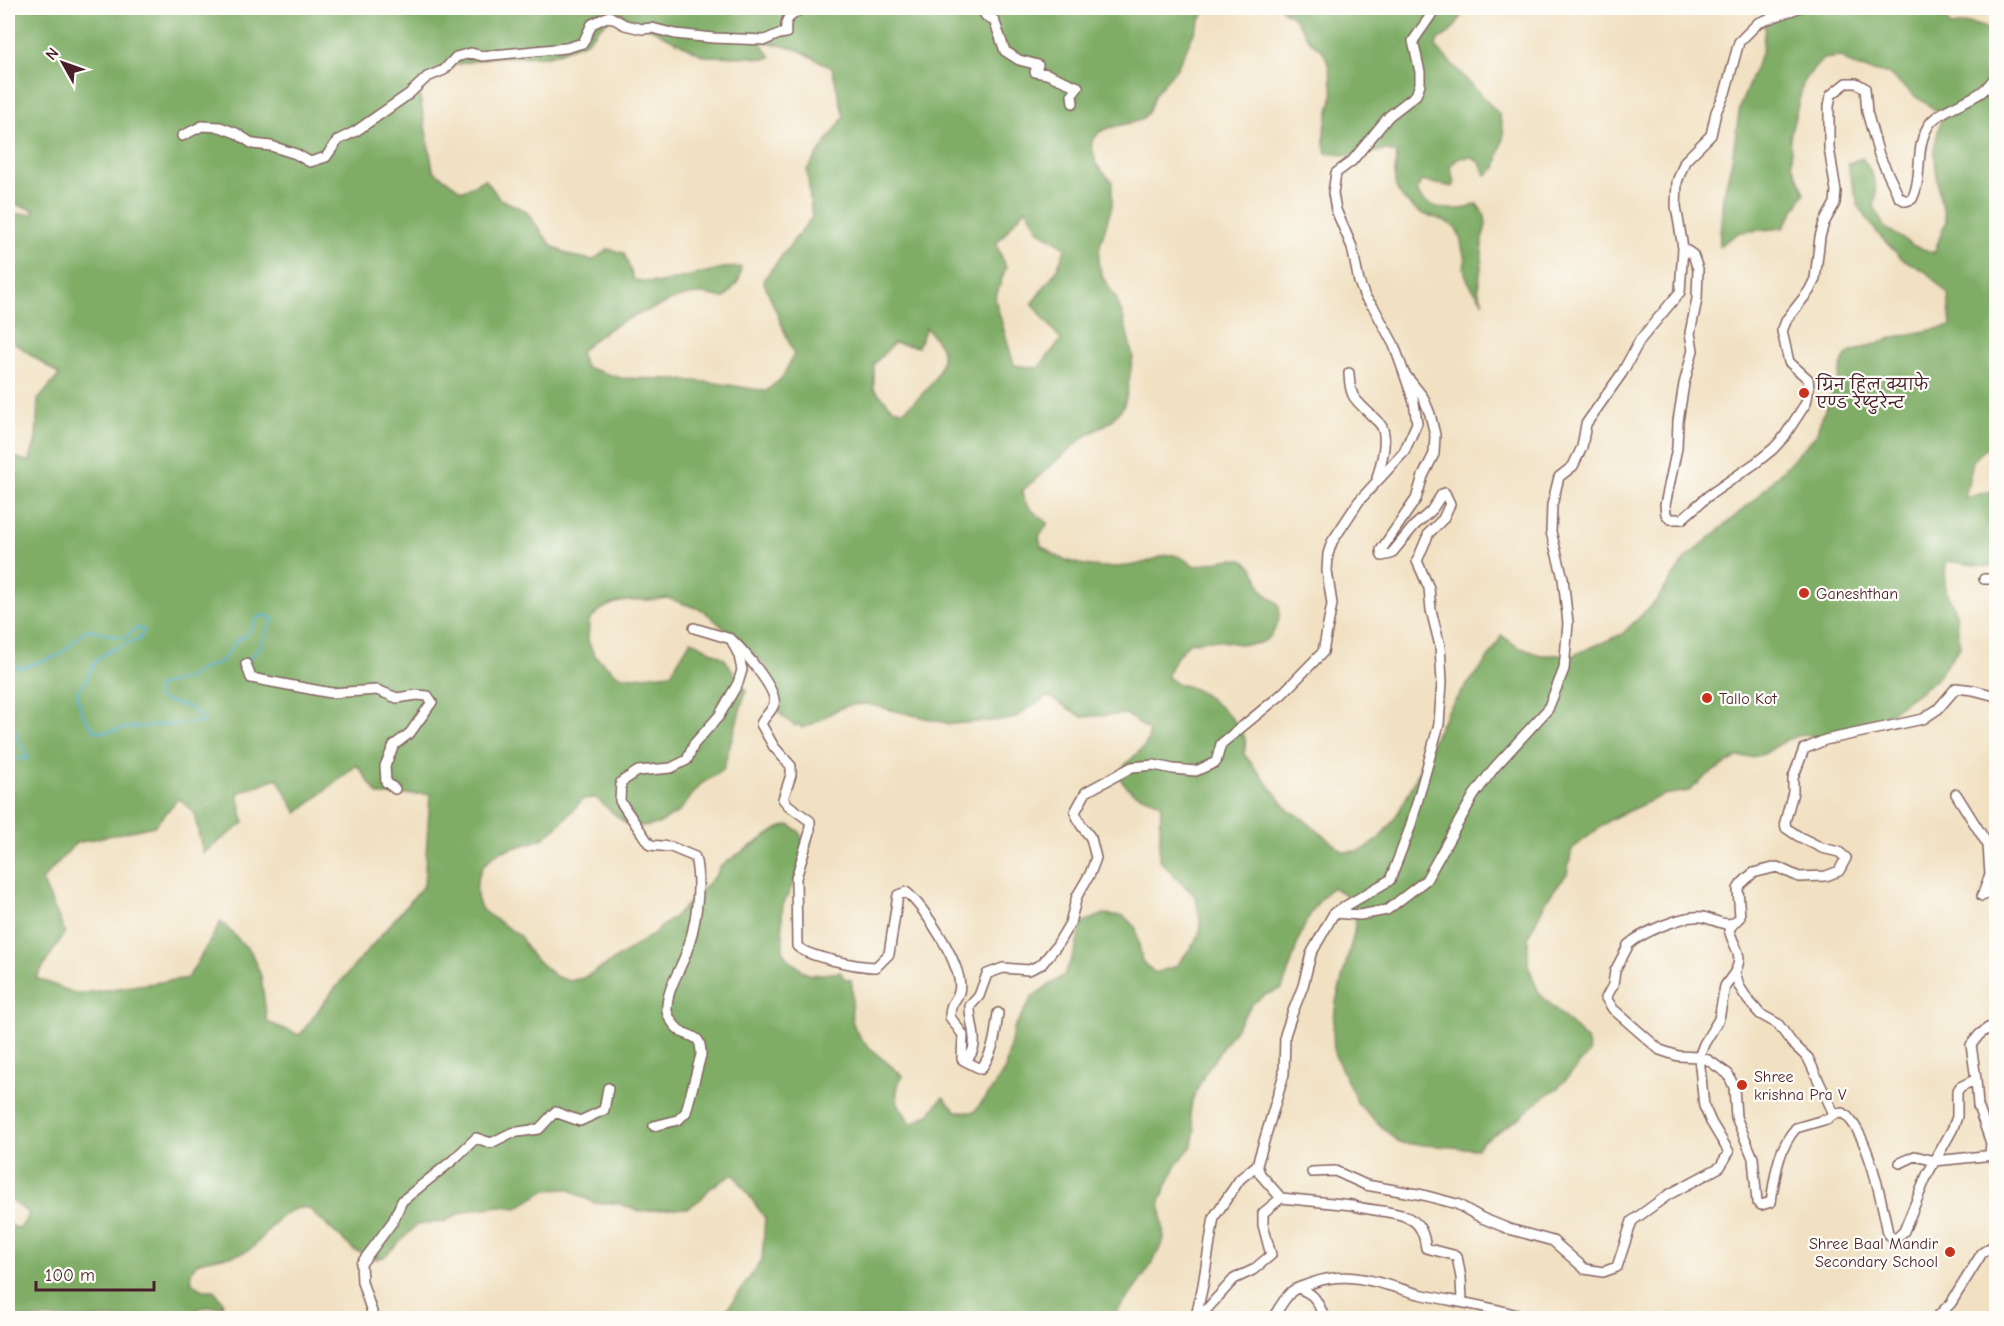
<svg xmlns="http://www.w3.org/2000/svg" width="2004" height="1326" font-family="'Comic Neue','Playpen Sans Deva',sans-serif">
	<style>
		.forest { fill: #7fad66; stroke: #646648; stroke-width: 1.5; fill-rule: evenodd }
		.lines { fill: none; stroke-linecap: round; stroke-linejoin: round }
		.stream { stroke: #52afd0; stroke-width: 2 }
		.street-casing { stroke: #846360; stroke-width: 12 }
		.street { stroke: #fff; stroke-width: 9 }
		.poi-dot { fill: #c8321e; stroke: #fdfcf7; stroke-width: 2 }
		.labels { text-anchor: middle; stroke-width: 4.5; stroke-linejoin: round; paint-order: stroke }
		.poi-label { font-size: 16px; fill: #4a1f2b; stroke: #fdfcf7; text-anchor: start }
	</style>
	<rect width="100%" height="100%" fill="#fdfcf7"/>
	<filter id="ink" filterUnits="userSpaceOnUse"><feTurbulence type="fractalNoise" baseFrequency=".0167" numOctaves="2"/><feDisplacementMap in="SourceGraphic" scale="12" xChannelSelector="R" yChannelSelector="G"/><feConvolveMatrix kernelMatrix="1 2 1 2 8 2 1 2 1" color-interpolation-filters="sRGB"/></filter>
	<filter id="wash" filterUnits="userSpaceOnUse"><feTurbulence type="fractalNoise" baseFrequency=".008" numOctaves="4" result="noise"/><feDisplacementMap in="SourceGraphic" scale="24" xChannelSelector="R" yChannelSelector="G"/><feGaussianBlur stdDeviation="1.35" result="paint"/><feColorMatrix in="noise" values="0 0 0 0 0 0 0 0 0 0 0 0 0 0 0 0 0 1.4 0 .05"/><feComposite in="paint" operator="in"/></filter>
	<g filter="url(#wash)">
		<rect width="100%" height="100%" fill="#f1e1c2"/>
		<!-- forest -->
		<path class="forest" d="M8 8H1206L1177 68 1155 94 1149 111 1141 120 1109 128 1099 132 1091 143 1096 164 1112 182V206L1100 245 1098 263 1103 278 1116 298 1123 316 1133 357 1126 398 1123 407 1110 422 1083 438 1022 491C1023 507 1036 513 1048 523L1039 537 1041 546C1048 550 1054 555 1061 558 1081 568 1118 569 1139 564 1169 557 1166 546 1195 566 1208 564 1233 555 1244 561 1258 568 1256 579 1263 591 1266 596 1273 598 1277 603 1284 613 1276 633 1266 640 1249 650 1229 640 1211 640 1204 640 1196 642 1189 643 1180 653 1169 664 1168 677L1179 685C1198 684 1237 719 1244 736 1247 741 1245 748 1244 754L1290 812 1298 815 1344 852C1349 851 1356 852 1362 850 1403 833 1426 742 1451 706 1467 682 1490 662 1501 635L1518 647 1541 655H1574L1622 634 1656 601 1685 559 1755 499 1816 435C1821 415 1831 398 1838 380 1841 370 1841 360 1849 353L1895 337 1951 326 1948 294 1926 272 1901 258 1878 234 1859 207 1847 164 1862 158C1873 173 1880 188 1874 206L1884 227 1912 245 1934 253 1946 221 1939 194 1934 150 1942 114 1916 97 1890 75 1856 67 1840 57 1823 59 1804 80 1790 137 1792 164 1805 193 1783 228 1740 232 1719 246 1723 197 1732 160 1740 106 1762 51 1767 11 1773 8H1939L1951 26 1970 23 1987 28 1993 41C1985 56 1976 83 1996 92V438L1973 461 1965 498 1996 490V568L1946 561 1945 587 1956 613 1960 647 1935 680 1886 716 1821 738 1803 734 1786 740 1764 754 1752 757H1737L1709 774 1689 791 1663 795 1611 819 1572 849 1567 874 1547 899 1528 937V965L1539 993 1587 1040 1590 1052 1559 1087 1540 1100 1518 1119 1483 1141 1476 1149 1399 1143 1358 1104 1334 1053 1333 1029 1336 1002 1354 933 1356 914 1348 896 1332 887C1299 918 1298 950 1282 989L1265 995 1252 1004 1205 1073 1192 1101 1190 1115 1195 1129 1192 1146 1177 1164 1160 1200 1164 1239 1152 1264 1131 1294 1111 1318H721L762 1260 765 1218 734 1174 711 1187 701 1199 688 1208 639 1211 617 1203H594L568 1189 546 1190 517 1208 500 1206 476 1209 460 1213 444 1222 418 1224 384 1257 376 1259 354 1250 308 1208C282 1204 268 1234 252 1248 241 1257 211 1257 197 1263L191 1272 192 1283 203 1290H214L223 1302 222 1306 199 1308 195 1312V1318H8V1224L20 1229 29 1214 12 1201 8 1192V455L29 462 36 440 38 400 59 375 8 338V217L12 214H32L34 210 17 205 8 194ZM620 13 704 56 752 57 765 59 771 57 759 40 799 50 832 68 844 117 807 170 812 217 763 280 794 354 782 378 766 391 716 383 670 379 621 378 585 367 580 352C603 329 623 320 652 309 667 303 680 295 697 294 706 293 716 297 725 298L739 280 741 267 723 268 661 283 634 280 624 253 608 249 593 260 572 256 552 246 525 210 500 199 485 179 462 191 433 170 419 92 428 79 439 68 494 57 549 56 586 42 602 25ZM1026 208 1039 231 1066 247 1056 271 1032 303 1061 340 1038 368 1014 365 995 299 1006 267 996 244ZM926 328C930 333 938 341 941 348 948 372 920 398 903 411L893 408 874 389V364L894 343 918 347ZM667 598 702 610 710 616 766 666 778 710 781 715 795 726 798 724 802 728C819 724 831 710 847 706 853 704 860 704 867 704L950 724 1006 720 1014 718 1048 696 1082 717 1126 714 1149 731C1151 749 1129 756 1122 770 1121 773 1121 777 1121 780L1132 792 1161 803 1159 860 1196 897 1201 927 1197 940 1176 966 1155 973 1142 961 1136 928 1124 916 1104 914 1082 923 1075 951 1064 975 1033 996 1014 1028 1005 1069 994 1087 974 1112H957L943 1097 930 1113 912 1124C898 1105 891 1099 902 1076 887 1060 859 1045 853 1023 849 1010 855 994 851 980L845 979 840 972 811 975 804 972 786 957 783 950 782 914 783 905 796 878 805 846 799 831 789 825 779 828 720 866 717 874 681 911 650 936 608 964 583 978 569 981 555 976 531 955 520 936 483 911C471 893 476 867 495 855 506 847 529 846 543 838 556 830 572 811 583 799L596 798 625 823 636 826H647L658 824 679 812 701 784 723 770 746 690 724 658 691 640 671 673 634 677 620 676 614 672 595 656 592 650 588 641 589 621C613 593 636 604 667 598ZM357 765 378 795 430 794 424 885 331 993 300 1035 267 1022 261 976 251 952 221 922 188 978 77 994 36 978 65 932 42 880 76 843 154 826 179 798 194 813 203 853 244 823 238 793 277 778 297 813Z
			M1281 8H1465C1458 21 1454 34 1438 39L1436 47 1499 114 1504 134 1496 168 1486 175 1480 163 1472 157 1459 158 1450 166 1455 182 1453 187 1421 181 1417 190C1419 193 1419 196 1422 199 1434 211 1464 212 1477 204L1485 216 1486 225 1482 240V260L1478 289 1483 302C1474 290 1459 275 1466 259 1460 250 1464 237 1455 228 1447 220 1436 218 1426 215 1419 213 1415 210 1410 205 1390 188 1394 179 1397 154L1386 150 1355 156 1326 153C1320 133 1328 118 1332 99 1334 89 1329 62 1324 53 1321 48 1315 46 1310 41 1303 34 1299 21 1291 15 1286 12 1284 13 1281 8Z"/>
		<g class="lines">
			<!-- stream -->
			<path class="stream" d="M8 664 21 668 60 655 87 629 124 638 137 628 144 630 140 639C127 644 106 649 96 661 88 671 91 679 78 689 76 706 85 719 95 731L108 732 125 728 204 722C189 698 174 708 156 697L158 686 188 678 202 669 222 661 237 640 247 635 257 618 265 615 273 619 261 645 247 662
				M8 716 28 759 8 758"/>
		</g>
	</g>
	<g filter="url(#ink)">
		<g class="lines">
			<!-- street casing -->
			<g class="street-casing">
				<path id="street" d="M981 8 986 16 994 20 1005 51 1019 60 1038 65 1035 72 1047 74 1078 87 1072 95 1073 103
					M182 136 202 126 220 127 236 133 253 144 271 146 296 154 310 162 326 157 338 140 356 131 409 94 427 77 444 70 456 57 471 53 482 56 566 48 583 43 592 24 609 16 625 25 642 29 652 28 675 34 713 38 765 40 779 34 786 33C784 15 791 18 801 8
					M1683 248 1693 255 1698 269 1697 299 1690 333 1693 350 1684 384 1678 421 1677 448 1665 505 1666 514 1670 519H1682L1708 496 1757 462 1773 449 1784 437 1806 403 1809 388 1808 379 1789 362 1782 331 1787 319 1809 291 1815 279 1820 237 1824 223 1835 203 1836 191 1829 148V106L1831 95 1846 83H1856L1865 88 1867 112 1879 155 1899 197 1906 201 1912 199C1924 176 1913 145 1931 122 1941 110 1967 102 1980 93 1987 89 1992 81 1996 76
					M1349 373C1350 399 1355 399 1372 416 1375 419 1380 423 1382 427 1388 440 1381 464 1377 478
					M1984 579H1996
					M731 639C742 649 778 690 774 704 772 711 764 717 761 724L774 747 791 766V775L783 799 788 805 810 821V832L796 878 797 946C807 957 860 967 876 967L889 954 898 895 906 892C923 905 966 969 959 992 956 1002 950 1001 950 1017L963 1035 962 1059 965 1061C983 1046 969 1026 970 1006L979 996 987 974 1003 968 1029 970 1042 964 1057 945 1070 923 1077 896 1090 874 1096 858 1091 838 1081 825 1075 812 1086 792 1132 767 1154 765 1173 769 1196 771 1216 762 1221 744 1282 694 1323 652 1332 604 1327 571 1328 554 1332 542 1359 501 1404 452 1417 423 1414 402 1404 373
					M246 664 251 678 331 693 377 690 397 698 417 695 428 696 432 702 410 733 394 745 385 766 386 782 395 789
					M1956 794 1988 845 1990 875 1982 896 1996 890
					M1334 913 1390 880 1410 828 1439 724 1442 682 1440 646 1431 610 1429 588 1417 561 1429 533 1443 519 1450 504 1445 493 1442 494 1431 511 1414 526 1391 554 1382 556 1381 550 1416 499 1423 476 1434 454 1435 435 1430 414 1423 397 1404 373 1394 345 1374 308 1365 297 1359 282 1352 247 1336 210 1333 193 1336 173 1352 161 1389 116 1416 95 1420 84V72L1413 41 1431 15 1429 8
					M1734 923 1729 929C1733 948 1745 953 1735 972L1739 986 1748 1000 1760 1014 1778 1024 1792 1043 1808 1058 1834 1114
					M1735 972 1725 986 1719 1019 1704 1044 1699 1057 1708 1060 1728 1074 1734 1087 1736 1117 1753 1158 1757 1202 1761 1205 1771 1202C1775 1176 1778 1148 1796 1128L1827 1119 1834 1114 1843 1113C1868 1130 1882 1203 1888 1233L1892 1238 1896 1239 1904 1231 1927 1175 1952 1130 1957 1117V1092L1960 1087 1976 1079 1978 1106 1991 1143 1990 1154
					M965 1061 981 1069C995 1049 995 1035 998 1013
					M1976 1079 1971 1045 1979 1035 1988 1028 1996 1031
					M654 1126 678 1120 686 1112 701 1055C701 1039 698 1038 684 1033 677 1030 666 1016 667 1008 667 990 679 972 685 956 696 927 702 888 695 857L671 847 650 845 620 801 621 782 638 771 671 768 687 760 694 744 719 716 738 683 742 670 739 656 731 639 694 628
					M1900 1163 1915 1156 1935 1161 1994 1155
					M1257 1165 1260 1174 1281 1198 1352 1205C1370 1213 1411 1208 1421 1230 1424 1235 1425 1242 1426 1248L1457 1256 1461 1278 1462 1301
					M1312 1172 1335 1171 1366 1185 1423 1195 1457 1204 1482 1218 1509 1229 1553 1241 1585 1269 1603 1272 1617 1267 1632 1221 1668 1195 1720 1167 1729 1152 1711 1122 1704 1106 1699 1057 1678 1056 1660 1050 1613 1009 1606 998 1613 985 1615 971 1627 948 1628 945C1641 933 1684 914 1702 917 1714 919 1721 926 1734 923L1740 917 1738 889 1741 884 1753 873 1777 867 1799 877 1826 876 1839 871 1846 858 1839 852 1822 848 1798 836 1786 828 1785 822 1793 792V778L1804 749 1825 740 1923 719 1938 709 1956 688 1973 690 1996 696
					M1298 1288C1317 1295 1316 1301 1325 1318
					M1197 1312 1205 1311 1234 1279 1253 1270 1271 1255 1263 1225V1213L1281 1198
					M371 1318 372 1312 362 1282 361 1264 393 1221 402 1201 453 1160 476 1138 491 1143 511 1133 539 1129 555 1112 580 1121 604 1110 608 1088
					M1193 1318 1197 1312 1203 1285 1214 1217 1240 1179 1257 1165 1284 1074 1285 1035 1292 1014 1303 986 1311 954 1334 913 1360 915 1387 910 1426 880 1474 795 1494 768 1548 709 1564 669 1568 623 1563 578 1551 532 1552 505 1559 477 1573 466 1582 447 1586 424 1622 373 1640 340 1680 292 1683 248 1676 206 1677 182 1685 161 1711 135 1716 112 1725 93 1739 42 1758 23 1798 8
					M1273 1318C1278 1310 1284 1299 1291 1292 1297 1287 1305 1286 1312 1283 1352 1269 1380 1284 1419 1294 1455 1302 1491 1306 1526 1318
					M1936 1318 1951 1303 1982 1253 1996 1244"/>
			</g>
			<!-- street -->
			<use href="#street" class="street"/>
		</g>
	</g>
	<!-- markers -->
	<g class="poi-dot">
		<circle cx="1804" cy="393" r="6"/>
		<circle cx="1804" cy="593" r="6"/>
		<circle cx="1707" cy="698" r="6"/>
		<circle cx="1742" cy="1085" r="6"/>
		<circle cx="1950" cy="1252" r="6"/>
	</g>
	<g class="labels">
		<!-- poi labels -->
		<g class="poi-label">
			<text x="1816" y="390">ग्रिन हिल क्याफे<tspan x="1816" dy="18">एण्ड रेष्टुरेन्ट</tspan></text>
			<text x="1816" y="599">Ganeshthan</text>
			<text x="1719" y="704">Tallo Kot</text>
			<text x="1754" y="1082">Shree<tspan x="1754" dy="18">krishna Pra V</tspan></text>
			<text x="1938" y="1249" text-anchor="end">Shree Baal Mandir<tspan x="1938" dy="18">Secondary School</tspan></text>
		</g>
	</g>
	<!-- margin -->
	<rect width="2004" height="1326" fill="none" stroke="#fdfcf7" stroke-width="30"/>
	<!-- north arrow -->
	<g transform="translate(63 63) rotate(310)" stroke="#fdfcf7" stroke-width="4.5" paint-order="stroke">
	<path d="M0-4.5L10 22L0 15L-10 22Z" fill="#4a1f2b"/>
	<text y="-9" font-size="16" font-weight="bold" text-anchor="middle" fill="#4a1f2b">N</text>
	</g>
	<!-- scale -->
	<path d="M36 1281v9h118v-9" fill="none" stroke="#4a1f2b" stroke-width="3"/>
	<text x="45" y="1281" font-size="18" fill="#4a1f2b" stroke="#fdfcf7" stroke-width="4.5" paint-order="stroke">100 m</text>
</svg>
